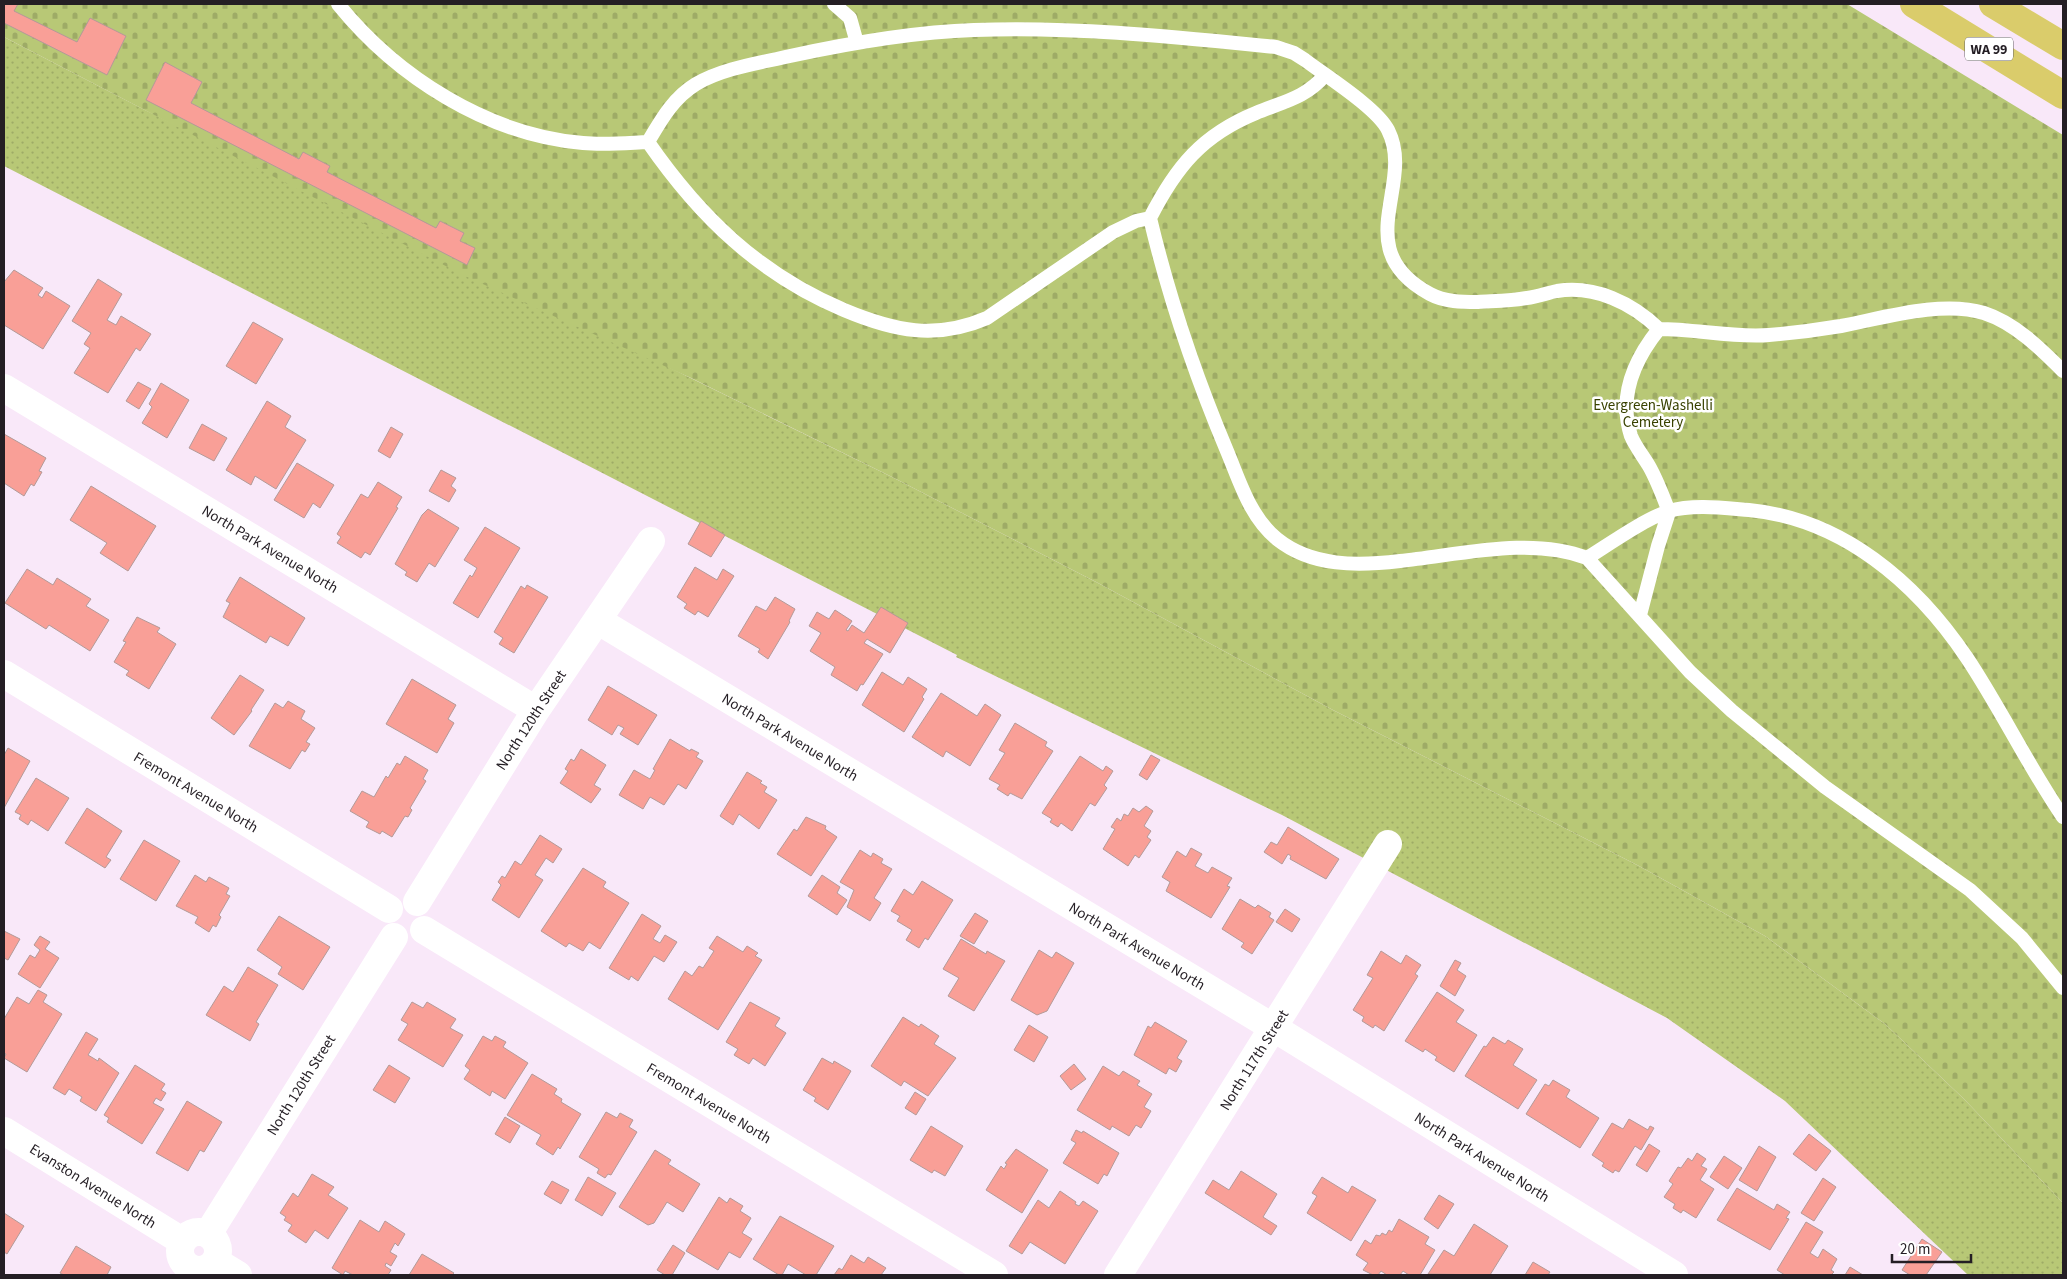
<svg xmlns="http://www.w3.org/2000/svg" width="2067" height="1279" font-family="'Source Sans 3',sans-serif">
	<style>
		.grass { fill: url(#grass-dots) }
		.cemetery { fill: url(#cemetery-stones) }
		.building { fill: #f99f97; stroke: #b39a98 }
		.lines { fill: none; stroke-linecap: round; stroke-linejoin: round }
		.service { stroke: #fff; stroke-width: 14 }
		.minor { stroke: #fff; stroke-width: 28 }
		.trunk { stroke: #dacc6b; stroke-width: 28 }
		.labels { text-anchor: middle; stroke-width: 5; stroke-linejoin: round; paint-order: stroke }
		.shield { fill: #fff; stroke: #666266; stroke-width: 1 }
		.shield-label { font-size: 14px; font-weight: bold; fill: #241e24 }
		.park-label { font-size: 15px; fill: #384100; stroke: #fff }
		.street-label { font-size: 15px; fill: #241e24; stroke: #fff }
	</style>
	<defs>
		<pattern id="grass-dots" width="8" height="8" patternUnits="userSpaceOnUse" patternTransform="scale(1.25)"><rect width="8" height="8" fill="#b8c876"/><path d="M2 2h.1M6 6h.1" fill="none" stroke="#9eab66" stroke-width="1.8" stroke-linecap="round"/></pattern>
		<pattern id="cemetery-stones" width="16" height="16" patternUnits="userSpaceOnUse" patternTransform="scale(1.25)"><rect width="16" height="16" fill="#b8c876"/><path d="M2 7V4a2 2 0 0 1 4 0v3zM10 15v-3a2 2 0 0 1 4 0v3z" fill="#9eab66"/></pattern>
	</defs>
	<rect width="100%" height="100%" fill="#f9e8f9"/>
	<!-- grass -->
	<path class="grass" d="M4 37 143 109 892 477 1098 583 1333 710 1639 866 1765 936 1885 1024 1964 1099 2063 1203V1275H1968L1785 1101 1667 1018 1282 815 956 657 957 655 4 166Z"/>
	<!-- cemetery -->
	<path class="cemetery" d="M4 4H1847L2063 135V1203L1964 1099 1885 1024 1765 936 1639 866 1333 710 1098 583 892 477 691 378 465 276 4 37Z"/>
	<!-- building -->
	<path class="building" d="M4 4H18L14 11 77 42 90 18 126 36 107 75 4 23Z
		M165 62 202 82 191 103 299 159 303 152 330 166 327 172 436 228 440 221 464 233 460 241 475 248 467 265 146 100Z
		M14 270 43 288 38 295 42 298 46 291 70 306 43 349 4 325V282Z
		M98 279 122 294 107 320 116 325 121 316 151 334 140 351 136 348 108 393 74 373 90 348 84 344 91 333 72 321Z
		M253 322 283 339 256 384 226 366Z
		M138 382 151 389 139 409 126 401Z
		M161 383 189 400 167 438 142 423 152 407 149 404Z
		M267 401 291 416 285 427 306 440 276 489 255 476 251 485 226 470Z
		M202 424 227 438 214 461 189 448Z
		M391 427 403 434 390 458 378 451Z
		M4 434 46 458 39 471 42 472 34 486 31 484 24 496 4 483Z
		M297 463 334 485 320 508 313 503 304 518 274 500Z
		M441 470 456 478 451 486 456 490 449 502 429 491Z
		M378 482 402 497 396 507 398 508 370 555 365 552 361 558 337 543 341 537 337 534 361 494 368 498Z
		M91 486 156 526 128 571 100 553 107 543 70 520Z
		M428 509 459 528 435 567 429 563 417 582 405 575 407 572 395 564 422 515Z
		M701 521 725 535 711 557 688 544Z
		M485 527 520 548 478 618 453 603 470 575 472 577 477 568 464 560Z
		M695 567 717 580 723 569 734 576 708 617 698 611 695 615 684 608 687 604 677 597Z
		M27 569 53 585 57 578 91 599 86 606 109 620 90 651 49 625 46 629 5 603Z
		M240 577 305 618 288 646 270 636 266 643 223 617 230 603 226 601Z
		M527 585 548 597 514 653 499 644 503 638 494 632 521 586 525 589Z
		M775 597 795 609 789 621 790 622 768 659 758 652 760 649 738 636 756 606 766 611Z
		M881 607 908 623 890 653 867 639 864 643 883 654 863 685 861 684 857 691 831 675 835 667 810 651 821 633 809 626 817 612 829 619 835 610 852 621 846 630 848 631 852 625 864 633Z
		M137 617 160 628 157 632 176 644 149 689 126 675 129 671 114 662 126 642 123 641Z
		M882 672 903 685 908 677 927 689 922 697 924 699 904 732 862 705Z
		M240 675 264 690 251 710 252 711 234 735 211 718Z
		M412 679 456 705 448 719 454 723 437 753 386 724Z
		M608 686 657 715 638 745 620 734 624 728 618 725 612 735 588 720Z
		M941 693 977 716 985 704 1001 715 970 766 946 751 943 757 912 737Z
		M288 701 305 711 301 719 315 728 306 742 310 744 305 752 302 750 290 769 249 746 275 703 283 708Z
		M1015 723 1047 742 1045 746 1053 751 1022 799 1010 793 1008 796 997 789 1000 785 989 779 1005 753 999 750Z
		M670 739 690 751 691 749 699 753 696 757 703 761 686 789 678 784 664 805 650 797 643 809 619 795 634 770 650 779 655 770 653 769Z
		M8 748 30 761 4 808V755Z
		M581 749 606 765 594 785 601 789 591 803 560 783 568 771 565 769 571 759 574 761Z
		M1151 755 1160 760 1147 780 1139 775Z
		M405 756 428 770 423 779 426 781 410 808 412 810 408 817 405 816 392 837 382 831 380 834 366 827 369 822 350 811 362 791 374 797 386 776 388 778 397 763 400 765Z
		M1080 756 1103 771 1106 766 1113 771 1104 785 1107 788 1095 806 1090 803 1072 831 1061 823 1058 827 1050 822 1052 819 1042 813Z
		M747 772 762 781 760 783 767 787 764 792 777 800 759 829 739 814 733 825 720 816Z
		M36 778 69 798 48 831 31 820 28 825 19 819 21 815 15 812Z
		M1146 806 1153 811 1144 826 1151 831 1147 837 1151 840 1139 858 1135 855 1128 866 1103 849 1115 829 1111 827 1117 818 1121 821 1124 814 1128 816 1133 808 1139 812Z
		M87 808 122 831 106 857 111 860 105 868 65 843Z
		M806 817 826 826 825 829 837 837 811 876 777 854 794 829 797 831Z
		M1288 827 1339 859 1326 879 1290 859 1291 856 1288 854 1282 864 1264 852 1271 842 1277 845Z
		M540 835 562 849 553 863 546 858 535 875 543 880 519 918 492 900 501 885 498 882 502 876 505 878 515 861 521 865Z
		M144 840 180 861 156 901 120 879Z
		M1191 848 1202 854 1195 866 1208 873 1212 867 1232 878 1227 886 1230 887 1211 918 1166 891 1170 882 1162 877 1177 851 1186 857Z
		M860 850 871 857 873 853 883 859 881 863 892 869 874 898 881 903 870 921 847 907 854 890 840 882Z
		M583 868 606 882 603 887 629 903 600 949 589 942 583 951 569 943 566 947 541 931Z
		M195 875 206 882 209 877 229 888 226 894 230 896 219 915 221 917 216 927 213 925 209 932 195 923 198 917 176 906Z
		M822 875 840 887 837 893 847 900 837 915 808 896Z
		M922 881 953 900 928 940 925 938 919 948 906 940 912 930 897 921 900 916 891 911 904 889 913 895Z
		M1240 899 1255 908 1258 905 1271 913 1269 917 1274 920 1252 954 1241 947 1244 943 1222 929Z
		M1285 909 1300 919 1292 932 1276 922Z
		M975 913 988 921 974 944 960 936Z
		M642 914 661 926 653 939 660 943 665 935 677 942 664 962 654 956 638 981 631 976 629 980 609 968Z
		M279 916 330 947 303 990 278 974 282 967 257 950Z
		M4 931 20 939 8 960 4 958Z
		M40 936 50 942 45 949 59 958 40 988 18 974 30 955 35 958 40 950 34 945Z
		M717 936 743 952 747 946 758 953 755 956 762 960 718 1030 668 999 685 971 692 976 699 966 703 968 714 951 709 948Z
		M961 939 986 954 987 951 1005 961 974 1011 948 996 959 978 943 969Z
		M1039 950 1052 958 1056 952 1074 963 1047 1011 1037 1015 1011 1000Z
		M1381 951 1401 964 1406 955 1421 965 1415 974 1418 976 1384 1031 1375 1025 1373 1028 1362 1021 1364 1017 1353 1010 1373 978 1367 975Z
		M1455 960 1461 963 1457 970 1466 976 1455 996 1440 986Z
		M248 967 278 985 256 1022 259 1024 250 1041 206 1015 224 986 233 992Z
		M38 990 47 995 43 1002 62 1014 27 1072 4 1058 6 1054 4 1053V1019L17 997 29 1004Z
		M1437 992 1464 1010 1456 1022 1477 1035 1454 1072 1435 1060 1437 1057 1425 1049 1423 1052 1405 1041Z
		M412 1002 423 1008 427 1002 456 1019 450 1028 463 1035 443 1067 398 1040 408 1024 401 1020Z
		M750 1002 780 1018 775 1026 786 1033 765 1066 753 1058 749 1064 734 1055 738 1049 726 1042Z
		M903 1017 919 1027 921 1024 939 1036 934 1044 956 1058 928 1096 904 1081 901 1086 871 1066Z
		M1155 1022 1187 1041 1177 1058 1182 1061 1176 1072 1169 1068 1166 1074 1134 1055 1148 1026 1151 1028Z
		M1029 1025 1048 1037 1034 1062 1014 1050Z
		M86 1032 98 1039 88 1055 98 1061 99 1058 119 1073 96 1111 80 1101 82 1097 69 1089 65 1095 53 1088Z
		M483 1036 492 1041 495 1036 506 1042 503 1047 528 1063 505 1099 492 1091 490 1096 464 1079 470 1070 465 1066Z
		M1493 1037 1505 1044 1508 1040 1523 1049 1513 1065 1537 1080 1518 1109 1465 1076 1484 1046 1486 1047Z
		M822 1058 833 1064 834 1061 851 1071 828 1110 814 1101 816 1098 803 1090Z
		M1074 1064 1086 1079 1071 1090 1060 1076Z
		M135 1065 165 1084 161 1090 166 1093 161 1101 156 1098 153 1103 164 1109 142 1144 107 1122 109 1118 104 1115Z
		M389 1065 410 1078 395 1103 373 1090Z
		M1103 1066 1119 1076 1123 1071 1140 1081 1137 1085 1152 1094 1144 1107 1151 1111 1141 1128 1136 1125 1129 1136 1112 1126 1110 1130 1077 1110Z
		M532 1074 557 1089 554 1094 562 1099 561 1102 581 1114 560 1149 558 1147 553 1155 536 1144 541 1135 507 1115Z
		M1553 1080 1570 1090 1566 1097 1599 1118 1580 1148 1526 1114 1545 1084 1549 1086Z
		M915 1092 926 1099 916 1115 905 1108Z
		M187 1101 222 1122 204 1152 200 1150 188 1171 156 1153Z
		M606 1112 617 1118 620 1113 633 1120 629 1127 637 1132 611 1175 608 1174 605 1178 597 1173 599 1169 579 1157Z
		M505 1117 520 1126 510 1143 495 1134Z
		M1629 1119 1648 1130 1650 1126 1654 1128 1641 1150 1635 1146 1619 1172 1615 1170 1613 1173 1602 1166 1604 1163 1592 1155 1612 1123 1623 1129Z
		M931 1126 963 1146 945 1176 934 1170 932 1173 910 1160Z
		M1076 1130 1082 1133 1083 1131 1119 1153 1107 1176 1104 1174 1098 1184 1063 1163 1076 1143 1071 1140Z
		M1809 1134 1831 1151 1816 1171 1793 1154Z
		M1649 1144 1660 1151 1647 1172 1636 1165Z
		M1759 1146 1776 1157 1757 1191 1739 1180Z
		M1016 1149 1048 1170 1022 1213 986 1190 1001 1166 1004 1169 1007 1164 1005 1163Z
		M655 1150 671 1160 668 1164 700 1184 683 1212 667 1202 654 1223 648 1225 619 1207Z
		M1697 1153 1706 1159 1701 1166 1707 1169 1700 1180 1714 1189 1696 1218 1683 1210 1681 1213 1673 1208 1675 1204 1664 1197 1673 1184 1669 1181 1678 1167 1681 1168 1688 1158 1692 1161Z
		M1724 1156 1742 1168 1728 1189 1710 1177Z
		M1241 1171 1277 1194 1263 1217 1277 1226 1271 1235 1205 1193 1213 1180 1229 1190Z
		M312 1174 334 1187 328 1195 348 1208 328 1239 315 1230 306 1243 288 1231 292 1225 284 1220 286 1217 280 1213 293 1193 298 1197Z
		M588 1177 616 1193 602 1216 575 1200Z
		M1322 1177 1348 1193 1352 1186 1376 1200 1351 1241 1307 1213 1317 1196 1312 1193Z
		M1823 1178 1836 1187 1814 1221 1801 1213Z
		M552 1181 569 1190 561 1204 544 1194Z
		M1737 1188 1774 1210 1777 1204 1790 1212 1786 1218 1789 1219 1770 1250 1717 1220Z
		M1060 1191 1076 1202 1075 1204 1079 1206 1083 1201 1098 1211 1065 1264 1030 1242 1022 1254 1009 1246 1038 1200 1049 1208Z
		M1439 1195 1454 1204 1438 1229 1424 1219Z
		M719 1197 727 1203 730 1198 743 1206 740 1211 751 1218 742 1233 752 1239 740 1258 729 1252 718 1270 686 1251Z
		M4 1213 24 1226 7 1254 4 1252Z
		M780 1216 834 1246 816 1275H806L788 1264 782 1275H779L753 1259Z
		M1399 1219 1429 1237 1425 1244 1435 1250 1420 1275H1409L1403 1271 1400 1275H1387L1381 1271 1378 1275H1373L1363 1270 1368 1263 1356 1255 1365 1240 1371 1244 1376 1235 1380 1236 1382 1233 1386 1235 1389 1230 1392 1232Z
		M360 1220 379 1232 385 1221 405 1234 398 1246 395 1243 390 1252 397 1256 391 1266 386 1263 385 1266 391 1270 388 1275H353L345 1271 343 1275 332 1268Z
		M1806 1222 1823 1232 1810 1253 1818 1258 1823 1249 1837 1259 1831 1270 1834 1272 1831 1275H1785L1777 1270Z
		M1474 1224 1508 1246 1490 1275 1428 1274 1444 1250 1454 1256Z
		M1922 1239 1942 1252 1926 1275H1910L1902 1270Z
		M673 1245 685 1253 672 1275H665L657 1270Z
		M76 1246 111 1267 107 1275H64L60 1273Z
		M422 1254 454 1273 452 1275H409Z
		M851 1255 864 1263 868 1257 886 1268 881 1275H834L839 1268 842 1270Z
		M1533 1262 1550 1272 1548 1275H1525Z
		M1850 1267 1863 1275H1866H1845Z"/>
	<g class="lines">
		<!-- service -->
		<path class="service" d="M338 4C397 77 488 135 583 143 605 145 626 143 648 142
			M834 4 850 18 857 43
			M1325 75C1306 98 1282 102 1256 113 1202 135 1176 167 1150 218 1169 298 1195 375 1227 451 1240 482 1250 517 1277 539 1312 567 1358 566 1400 561 1459 555 1531 536 1587 558L1690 672 1732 711 1825 787 1970 890 2022 938 2063 988
			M648 142C661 120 673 98 696 84 723 68 760 63 790 56 850 43 912 32 974 30 1074 26 1176 37 1276 47L1294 53 1305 60C1326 76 1377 108 1388 130 1416 185 1347 249 1430 294 1445 302 1462 302 1478 302 1494 301 1511 301 1527 298 1537 297 1547 293 1557 291 1595 285 1632 303 1659 329 1696 329 1733 338 1769 335 1793 333 1817 330 1841 326 1883 318 1942 300 1984 313 2015 323 2041 349 2063 371
			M648 142C700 217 759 274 844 310 894 331 936 340 987 318L1113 232 1136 221 1150 218
			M1587 558C1611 543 1643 520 1669 511 1693 504 1724 508 1749 510 1842 519 1916 582 1967 658 2001 709 2028 766 2063 817
			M1640 615 1658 546 1669 512C1663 496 1657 480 1649 466 1643 456 1635 446 1631 436 1618 396 1634 360 1659 329"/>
		<!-- minor -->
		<path class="minor" d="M4 388 536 710
			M597 620 1274 1028 1674 1275
			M4 674 389 909
			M417 902 536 710 651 541
			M424 930 994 1275
			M4 1131 182 1241
			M180 1251a19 19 0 1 1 38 0a19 19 0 1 1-38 0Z
			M208 1234 394 937
			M215 1261 238 1275
			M1118 1275 1388 844"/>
		<!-- trunk -->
		<path class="trunk" d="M1914 4 2063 95
			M1993 4 2063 46"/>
	</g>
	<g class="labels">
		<!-- shield labels -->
		<rect class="shield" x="1965" y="37.5" width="48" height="23" rx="4"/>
		<g class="shield-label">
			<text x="1989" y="54">WA 99</text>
		</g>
		<!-- park labels -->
		<g class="park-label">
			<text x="1653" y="410">Evergreen-Washelli<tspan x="1653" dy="17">Cemetery</tspan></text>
		</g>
		<!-- street labels -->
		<g class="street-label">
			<text transform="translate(270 549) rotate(31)" y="5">North Park Avenue North</text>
			<text transform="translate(531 720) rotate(-57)" y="5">North 120th Street</text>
			<text transform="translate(790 737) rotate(31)" y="5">North Park Avenue North</text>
			<text transform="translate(196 792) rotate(31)" y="5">Fremont Avenue North</text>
			<text transform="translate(1137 946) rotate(31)" y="5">North Park Avenue North</text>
			<text transform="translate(1254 1060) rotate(-58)" y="5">North 117th Street</text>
			<text transform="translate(301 1085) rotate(-58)" y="5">North 120th Street</text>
			<text transform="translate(709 1103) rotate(31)" y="5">Fremont Avenue North</text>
			<text transform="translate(1482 1157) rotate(32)" y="5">North Park Avenue North</text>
			<text transform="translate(93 1186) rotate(32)" y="5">Evanston Avenue North</text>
		</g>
	</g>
	<!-- border -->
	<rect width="2067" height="1279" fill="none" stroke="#241e24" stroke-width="10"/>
	<!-- scale -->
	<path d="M1892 1254v8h79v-8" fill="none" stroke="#241e24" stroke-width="2.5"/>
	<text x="1900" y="1254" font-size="15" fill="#241e24" stroke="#ffffff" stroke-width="4" paint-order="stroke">20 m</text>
</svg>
